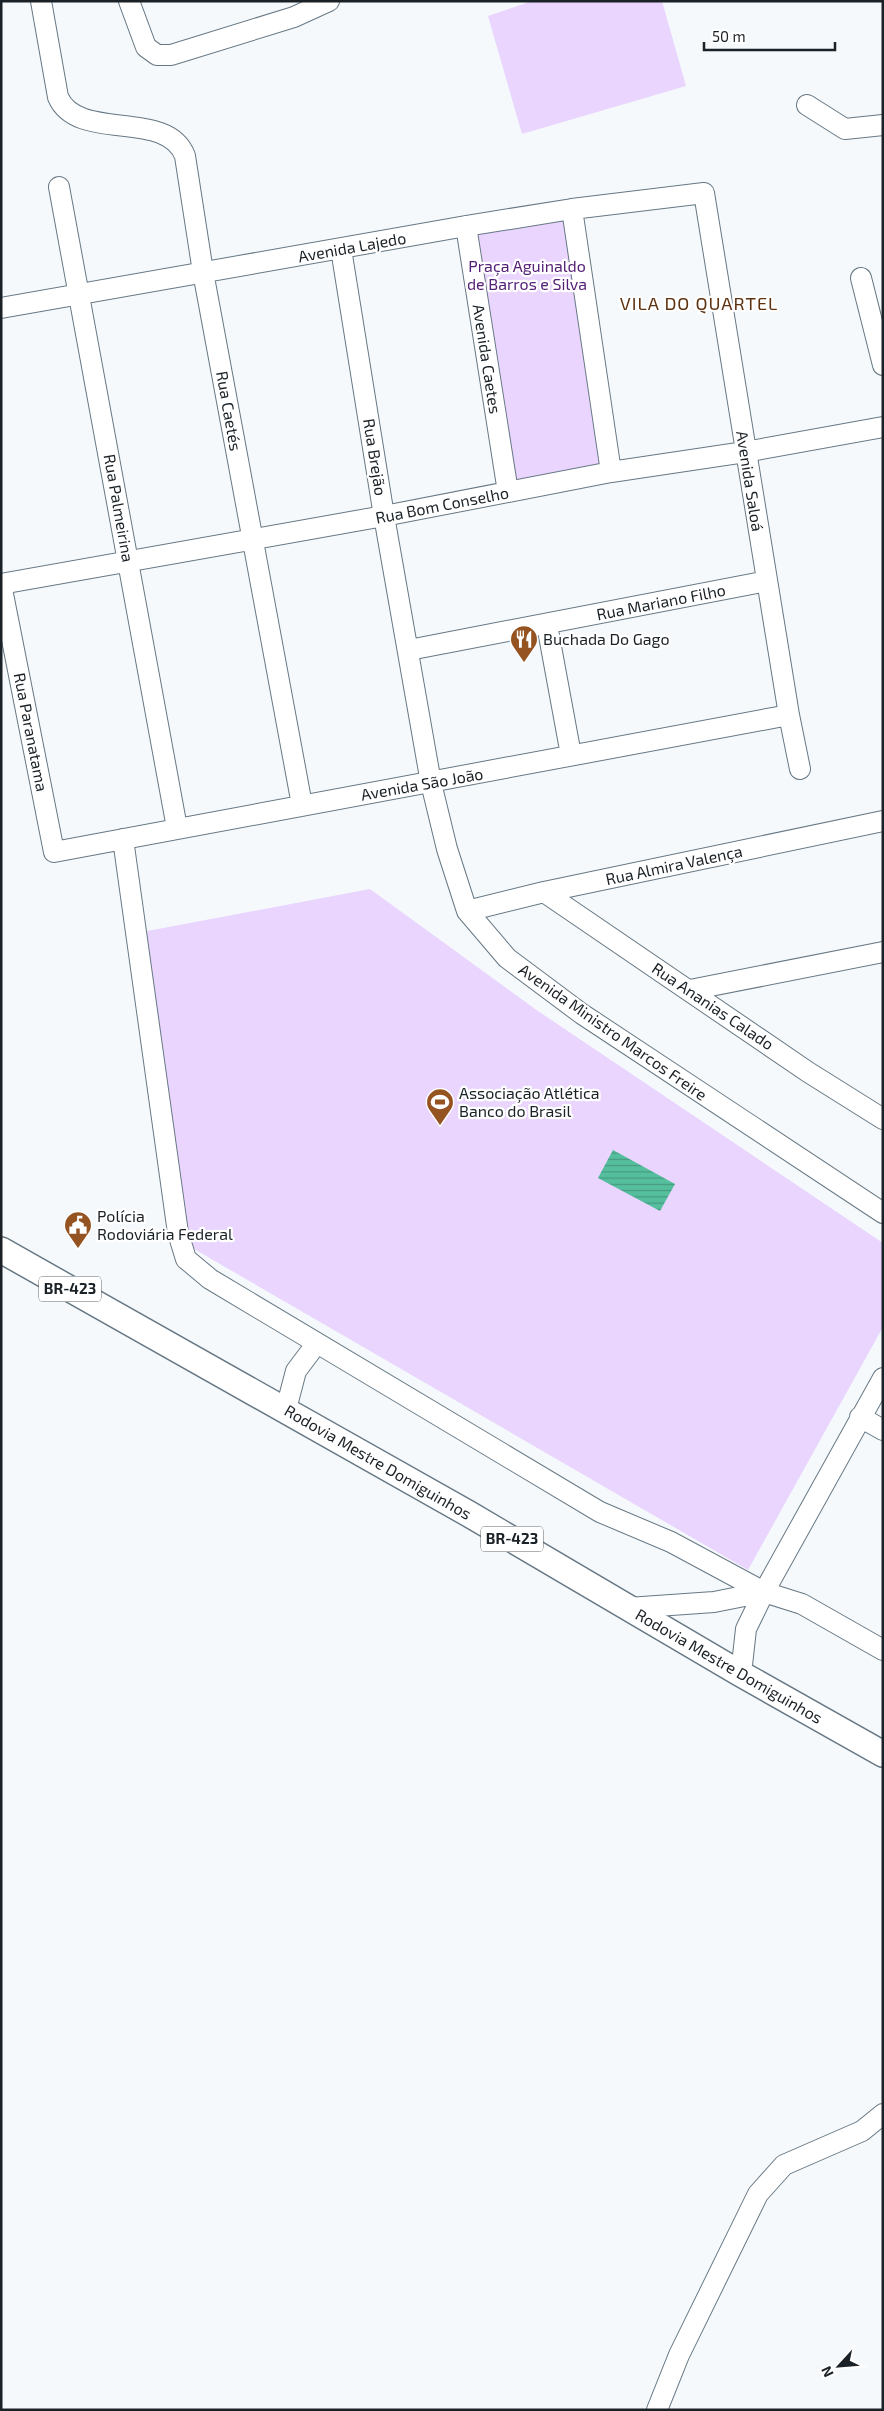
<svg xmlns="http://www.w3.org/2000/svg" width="884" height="2411" font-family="'Exo 2',sans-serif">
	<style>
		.green { fill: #e9d5fd }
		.water { fill: url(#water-rules) }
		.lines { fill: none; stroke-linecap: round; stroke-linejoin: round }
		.minor-casing { stroke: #677884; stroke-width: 22 }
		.major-casing { stroke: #677884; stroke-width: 28 }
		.minor { stroke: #fff; stroke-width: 20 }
		.major { stroke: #fff; stroke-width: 25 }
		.labels { text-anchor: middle; stroke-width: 4.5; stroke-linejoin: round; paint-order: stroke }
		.shield { fill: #fff; stroke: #5f6468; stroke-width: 1 }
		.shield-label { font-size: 15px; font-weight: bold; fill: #1b2227 }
		.street-label { font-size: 16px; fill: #1b2227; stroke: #fff }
		.park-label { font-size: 16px; fill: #552177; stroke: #fff }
		.poi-label { font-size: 16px; fill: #1b2227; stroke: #fff; text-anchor: start }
		.neighbourhood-label { font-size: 18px; letter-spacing: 1px; fill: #5e310f; stroke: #fff }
	</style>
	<defs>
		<pattern id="water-rules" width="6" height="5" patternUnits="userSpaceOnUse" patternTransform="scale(1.25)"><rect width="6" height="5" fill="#55bf9d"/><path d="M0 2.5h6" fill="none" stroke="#469b80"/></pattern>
	</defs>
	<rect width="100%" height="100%" fill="#f5f9fc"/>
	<!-- green -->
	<path class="green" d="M532 1H662L686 86 522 134 488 16Z
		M564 218 603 468 513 484 473 235Z
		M370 889 535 1009 883 1243V1327L748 1570 189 1246 142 932Z"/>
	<!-- water -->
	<path class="water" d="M613 1150 675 1184 660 1211 598 1178Z"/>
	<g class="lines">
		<!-- minor casing -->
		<g class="minor-casing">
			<path id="minor" d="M41 1 58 97C78 143 167 108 185 156L203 272 302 805
				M129 1 146 47 157 55H171L294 17 329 1
				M807 105 845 129 883 125
				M59 187 177 828
				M572 209 611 472
				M466 226 508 492
				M341 249 384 516 431 783 447 849 467 911 507 958 582 1014 883 1213
				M861 278 883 365
				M1 308 466 226 572 209 704 193 789 715 800 769
				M1 584 54 852 789 715
				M1 584 384 516 611 472 745 452 883 427
				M547 625 571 755
				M409 650 767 581
				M123 839 178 1233 186 1259 210 1279 600 1512 671 1542 764 1592 802 1604 883 1650
				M544 892 808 1072 883 1119
				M467 911 544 892 883 821
				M690 990 883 952
				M286 1409 296 1371 317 1343
				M860 1417 883 1430
				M628 1608 714 1602 764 1592
				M741 1674 746 1629 764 1592 883 1378
				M657 2410 679 2355 758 2194 784 2165 862 2131 883 2114"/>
		</g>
		<!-- major casing -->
		<g class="major-casing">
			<path id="major" d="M1 1250 469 1514 741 1674 883 1754"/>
		</g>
		<!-- minor -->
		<use href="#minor" class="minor"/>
		<!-- major -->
		<use href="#major" class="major"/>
	</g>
	<!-- icons -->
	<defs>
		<g id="restaurant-pin" transform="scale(1.4375)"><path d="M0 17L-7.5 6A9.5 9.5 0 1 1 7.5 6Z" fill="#955322" stroke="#fff"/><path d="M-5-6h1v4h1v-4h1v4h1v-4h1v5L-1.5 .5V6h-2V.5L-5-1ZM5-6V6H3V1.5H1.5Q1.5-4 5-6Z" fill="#fff"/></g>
		<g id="stadium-pin" transform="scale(1.4375)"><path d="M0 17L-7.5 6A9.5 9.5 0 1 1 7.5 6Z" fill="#955322" stroke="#fff"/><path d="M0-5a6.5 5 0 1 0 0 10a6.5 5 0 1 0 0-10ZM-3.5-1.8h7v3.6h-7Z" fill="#fff"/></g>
		<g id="civic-pin" transform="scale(1.4375)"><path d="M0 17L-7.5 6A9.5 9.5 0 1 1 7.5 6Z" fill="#955322" stroke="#fff"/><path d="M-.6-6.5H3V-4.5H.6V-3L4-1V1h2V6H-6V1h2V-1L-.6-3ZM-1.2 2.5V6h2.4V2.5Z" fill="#fff"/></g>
	</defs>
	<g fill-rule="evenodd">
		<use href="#restaurant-pin" x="524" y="639"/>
		<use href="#stadium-pin" x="440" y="1102"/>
		<use href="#civic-pin" x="78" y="1225"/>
	</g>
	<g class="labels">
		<!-- shield labels -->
		<g class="shield">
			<rect x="39" y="1276.5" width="62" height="25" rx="4"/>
			<rect x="481" y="1526.5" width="62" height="25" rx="4"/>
		</g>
		<g class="shield-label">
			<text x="70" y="1294">BR-423</text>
			<text x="512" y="1544">BR-423</text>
		</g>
		<!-- street labels -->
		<g class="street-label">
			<text transform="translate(352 247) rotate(-10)" y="6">Avenida Lajedo</text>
			<text transform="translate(487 359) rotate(81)" y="6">Avenida Caetes</text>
			<text transform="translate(229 411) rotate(80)" y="6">Rua Caetés</text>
			<text transform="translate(375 457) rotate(81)" y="6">Rua Brejão</text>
			<text transform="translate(750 481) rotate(81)" y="6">Avenida Saloá</text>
			<text transform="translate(442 505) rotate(-11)" y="6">Rua Bom Conselho</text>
			<text transform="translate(119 508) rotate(80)" y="6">Rua Palmeirina</text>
			<text transform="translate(661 602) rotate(-11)" y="6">Rua Mariano Filho</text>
			<text transform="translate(31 732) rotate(79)" y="6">Rua Paranatama</text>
			<text transform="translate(422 784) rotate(-10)" y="6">Avenida São João</text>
			<text transform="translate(674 865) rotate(-12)" y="6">Rua Almira Valença</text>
			<text transform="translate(713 1006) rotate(34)" y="6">Rua Ananias Calado</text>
			<text transform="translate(613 1032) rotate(35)" y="6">Avenida Ministro Marcos Freire</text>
			<text transform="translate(378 1462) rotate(30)" y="6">Rodovia Mestre Domiguinhos</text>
			<text transform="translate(729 1666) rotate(30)" y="6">Rodovia Mestre Domiguinhos</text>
		</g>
		<!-- park labels -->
		<g class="park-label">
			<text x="527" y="272">Praça Aguinaldo<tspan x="527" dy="18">de Barros e Silva</tspan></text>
		</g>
		<!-- poi labels -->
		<g class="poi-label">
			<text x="543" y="645">Buchada Do Gago</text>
			<text x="459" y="1099">Associação Atlética<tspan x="459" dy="18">Banco do Brasil</tspan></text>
			<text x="97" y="1222">Polícia<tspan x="97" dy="18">Rodoviária Federal</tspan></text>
		</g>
		<!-- neighbourhood labels -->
		<g class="neighbourhood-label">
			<text x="699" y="310">VILA DO QUARTEL</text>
		</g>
	</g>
	<!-- border -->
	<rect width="884" height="2411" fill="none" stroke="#1b2227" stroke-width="5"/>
	<!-- north arrow -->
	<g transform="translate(839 2366) rotate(244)" stroke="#ffffff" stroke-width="4" paint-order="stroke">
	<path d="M0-4L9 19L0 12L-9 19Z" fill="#1b2227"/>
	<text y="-8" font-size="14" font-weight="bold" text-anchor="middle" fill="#1b2227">N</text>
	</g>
	<!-- scale -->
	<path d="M704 42v8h131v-8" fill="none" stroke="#1b2227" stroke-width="2.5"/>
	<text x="712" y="42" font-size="15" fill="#1b2227" stroke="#ffffff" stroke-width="4" paint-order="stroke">50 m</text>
</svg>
